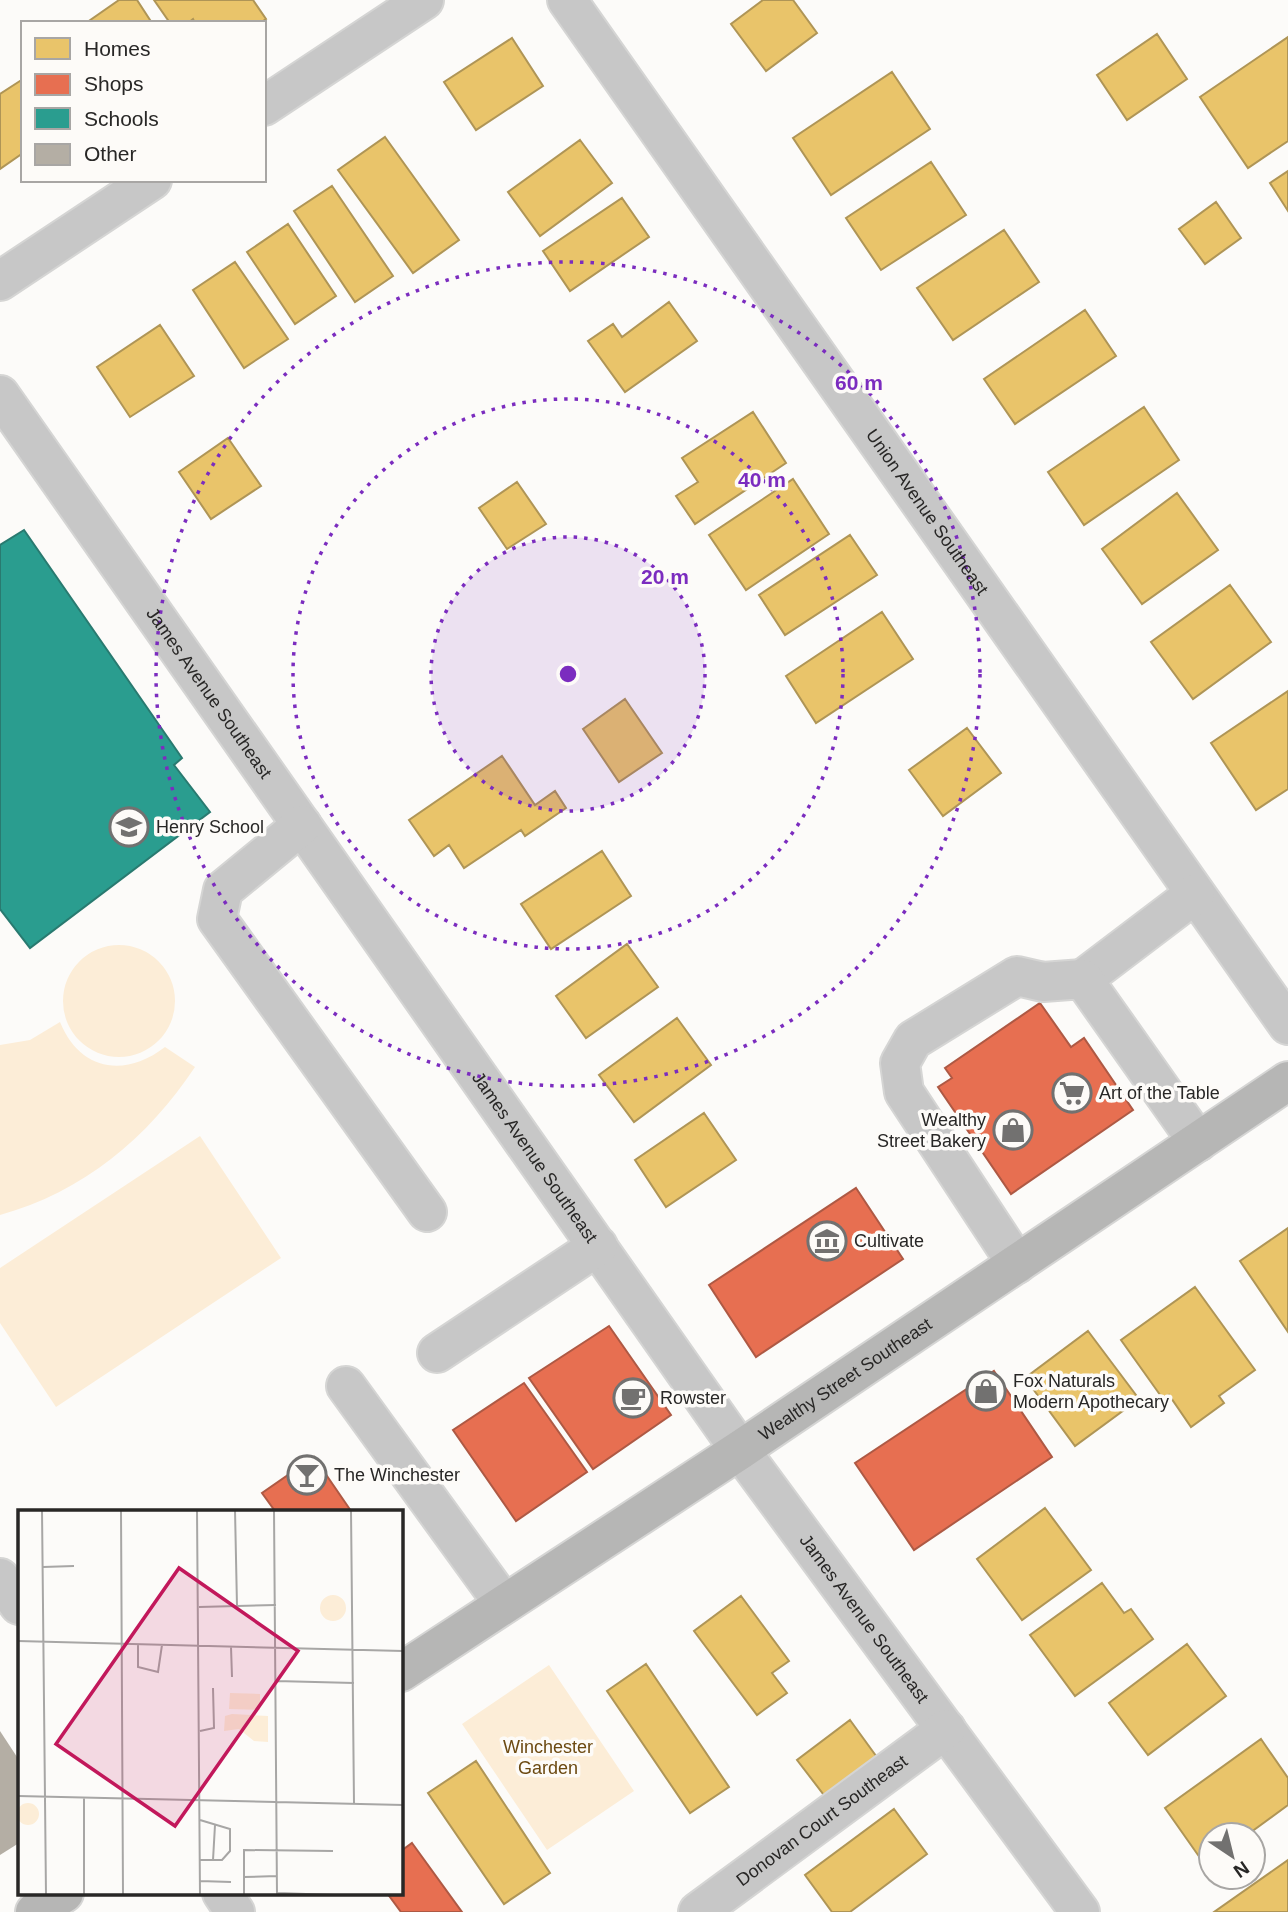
<svg xmlns="http://www.w3.org/2000/svg" width="1288" height="1912" font-family="Helvetica,sans-serif">
	<style>
		.green { fill: #fcedd7 }
		.homes { fill: #e9c46a; stroke: #af9556; stroke-width: 2 }
		.shops { fill: #e76f51; stroke: #ae5944; stroke-width: 2 }
		.schools { fill: #2a9d8f; stroke: #297a70; stroke-width: 2 }
		.building { fill: #b4aea4 }
		.lines { fill: none; stroke-linecap: round; stroke-linejoin: round }
		.minor-casing { stroke: #d5d5d4; stroke-width: 42 }
		.major-casing { stroke: #d5d5d4; stroke-width: 42 }
		.minor { stroke: #c7c7c7; stroke-width: 38 }
		.major { stroke: #b6b6b5; stroke-width: 38 }
		.ring { fill: none; stroke: #7b2cbf; stroke-width: 3.5; stroke-dasharray: 3.5 7 }
		.labels { text-anchor: middle; stroke-width: 7; stroke-linejoin: round; paint-order: stroke }
		.street-label { font-size: 18px; fill: #282726; stroke: #fdfbf8 }
		.poi-label { font-size: 18px; fill: #282726; stroke: #fdfbf8; text-anchor: start }
		.park-label { font-size: 18px; fill: #6c4a12; stroke: #fdfbf8 }
		.inset-road { fill: none; stroke: #a7a6a5; stroke-width: 2 }
		.view { fill: #c2185b; fill-opacity: 0.15; stroke: #c2185b; stroke-width: 3.5 }
		.inset-edge { fill: none; stroke: #282726; stroke-width: 3.5 }
		.centre { fill: #7b2cbf; stroke: #fdfbf8; stroke-width: 3.5 }
		.ring-label { font-size: 21px; text-anchor: middle; font-weight: bold; fill: #7b2cbf; stroke: #fdfbf8; stroke-width: 7; stroke-linejoin: round; paint-order: stroke }
	</style>
	<rect width="100%" height="100%" fill="#fcfbf9"/>
	<!-- green -->
	<path class="green" d="M63 1001a56 56 0 1 1 112 0a56 56 0 1 1-112 0Z
		M60 1022C80 1071 125 1078 165 1047L195 1067C148 1138 83 1192 0 1215V1045L30 1040Z
		M200 1136 281 1258 56 1407 0 1323V1268Z
		M549 1665 634 1791 547 1850 462 1724Z"/>
	<!-- homes -->
	<path class="homes" d="M119 0H137L152 23H86Z
		M154 0H253L266 19 260 23H195L193 19 188 23H170Z
		M763 0H793L817 33 766 71 731 24Z
		M1157 34 1187 79 1127 120 1097 75Z
		M1288 37V141L1248 168 1200 97Z
		M512 38 543 86 476 130 444 82Z
		M892 72 930 129 831 195 793 138Z
		M23 79V153L0 169V94Z
		M385 137 459 240 413 273 338 170Z
		M580 140 612 183 540 236 508 192Z
		M931 162 966 215 881 270 846 218Z
		M1288 171V211L1270 183Z
		M332 186 393 276 355 302 294 211Z
		M622 198 649 237 570 291 543 251Z
		M1216 202 1241 238 1205 264 1179 229Z
		M288 224 336 296 295 324 247 252Z
		M1004 230 1039 282 953 340 917 288Z
		M235 262 288 339 244 368 193 290Z
		M669 302 697 341 625 392 588 341 613 324 622 337Z
		M1085 310 1116 356 1015 424 984 379Z
		M160 325 194 376 130 417 97 367Z
		M1144 407 1179 460 1084 525 1048 472Z
		M753 412 786 463 695 524 676 496 698 482 682 458Z
		M228 438 261 486 211 519 179 472Z
		M793 479 829 534 746 590 709 535Z
		M517 482 546 524 507 549 479 508Z
		M1177 493 1218 550 1142 604 1102 549Z
		M850 535 877 575 785 635 759 595Z
		M1230 585 1271 642 1193 699 1151 642Z
		M882 612 913 659 816 723 786 676Z
		M1288 691V789L1256 810 1211 743Z
		M625 699 662 753 619 782 583 729Z
		M967 728 1001 773 943 816 909 770Z
		M502 756 535 805 555 791 566 808 525 836 521 830 464 868 449 845 434 856 409 820Z
		M602 851 631 896 551 949 521 904Z
		M627 944 658 987 586 1038 556 996Z
		M677 1018 711 1065 634 1122 599 1075Z
		M704 1113 736 1160 666 1207 635 1160Z
		M1288 1228V1332L1240 1261Z
		M1195 1287 1255 1370 1219 1396 1224 1403 1191 1427 1169 1395 1163 1399 1121 1340Z
		M1088 1331 1139 1399 1075 1446 1025 1378Z
		M1045 1508 1091 1570 1022 1620 977 1559Z
		M1102 1583 1124 1613 1131 1609 1153 1639 1075 1696 1030 1635Z
		M741 1596 789 1661 772 1673 787 1693 757 1715 694 1631Z
		M1187 1644 1226 1696 1148 1755 1109 1703Z
		M646 1664 729 1787 690 1813 607 1691Z
		M850 1720 879 1760 827 1799 797 1760Z
		M1261 1739 1288 1778V1805L1247 1835H1211V1861L1205 1865 1165 1808Z
		M476 1761 550 1873 504 1904 428 1793Z
		M894 1809 927 1854 850 1912H832L805 1875Z
		M1288 1860V1912H1214Z"/>
	<!-- shops -->
	<path class="shops" d="M1040 1003 1071 1047 1084 1038 1133 1110 1011 1194 938 1087 952 1078 945 1068Z
		M856 1188 903 1259 756 1357 709 1285Z
		M609 1326 671 1415 593 1469 529 1378Z
		M994 1371 1052 1457 914 1550 855 1463Z
		M524 1383 587 1472 516 1521 453 1430Z
		M314 1457 351 1511H275L262 1493Z
		M412 1843 462 1912H401L387 1893H401V1851Z"/>
	<!-- schools -->
	<path class="schools" d="M24 530 182 758 174 765 210 812 30 948 0 909V545Z"/>
	<!-- building -->
	<path class="building" d="M0 1731 19 1760V1843L0 1855Z"/>
	<g class="lines">
		<!-- minor casing -->
		<g class="minor-casing">
			<g id="minor">
				<path id="s1" d="M567 0 1288 1025"/>
				<path d="M264 106 424 0"/>
				<path d="M0 281 152 180"/>
				<path id="s2" d="M0 395 740 1450 1080 1912"/>
				<path d="M302 825 223 890 217 919 427 1212"/>
				<path d="M1083 979 1195 894"/>
				<path d="M1017 1264 904 1092 900 1063 913 1040 1017 976 1043 982 1083 979 1198 1142"/>
				<path d="M437 1353 598 1246"/>
				<path d="M346 1386 504 1604"/>
				<path d="M0 1578 19 1605"/>
				<path d="M222 1893 235 1912"/>
				<path id="s3" d="M698 1912 946 1729"/>
			</g>
		</g>
		<!-- major casing -->
		<g class="major-casing">
			<g id="major">
				<path id="s4" d="M401 1672 740 1450 1288 1081"/>
				<path d="M35 1912 64 1893"/>
			</g>
		</g>
		<!-- minor -->
		<use href="#minor" class="minor"/>
		<!-- major -->
		<use href="#major" class="major"/>
	</g>
	<!-- distance rings -->
	<circle cx="568" cy="674" r="137" fill="#7b2cbf" fill-opacity=".12"/>
	<g class="ring">
		<circle cx="568" cy="674" r="137"/>
		<circle cx="568" cy="674" r="275"/>
		<circle cx="568" cy="674" r="412"/>
	</g>
	<!-- icons -->
	<defs>
		<g id="school-ring" transform="scale(2.0125)"><circle r="9.5" fill="#fdfbf8" stroke="#727170" stroke-width="1.5"/><path d="M0-5L7-2L0 1L-7-2ZM-4 1L0 2.5L4 1V4Q0 6-4 4Z" fill="#727170"/></g>
		<g id="supermarket-ring" transform="scale(2.0125)"><circle r="9.5" fill="#fdfbf8" stroke="#727170" stroke-width="1.5"/><path d="M-6-5.5h2.5l.6 2H6L4.5 2H-2.5L-4.4-4H-6ZM-1.5 3.2a1.3 1.3 0 1 0 .1 0ZM3 3.2a1.3 1.3 0 1 0 .1 0Z" fill="#727170"/></g>
		<g id="shop-ring" transform="scale(2.0125)"><circle r="9.5" fill="#fdfbf8" stroke="#727170" stroke-width="1.5"/><path d="M-5-2.5h2.3a2.7 3.5 0 0 1 5.4 0H5L5.5 6h-11ZM-1.5-2.5h3a1.5 2.3 0 0 0-3 0Z" fill="#727170"/></g>
		<g id="museum-ring" transform="scale(2.0125)"><circle r="9.5" fill="#fdfbf8" stroke="#727170" stroke-width="1.5"/><path d="M0-6L6-3V-2H-6V-3ZM-5-1h2V3h-2ZM-1-1h2V3h-2ZM3-1h2V3H3ZM-6 4H6V6H-6Z" fill="#727170"/></g>
		<g id="cafe-ring" transform="scale(2.0125)"><circle r="9.5" fill="#fdfbf8" stroke="#727170" stroke-width="1.5"/><path d="M-5.5-4.5H6V0H3Q3 3.5 0 3.5H-2.5Q-5.5 3.5-5.5 0ZM3-3.2v2h1.7v-2ZM-6 4.5H4V6H-6Z" fill="#727170"/></g>
		<g id="bar-ring" transform="scale(2.0125)"><circle r="9.5" fill="#fdfbf8" stroke="#727170" stroke-width="1.5"/><path d="M-6-5H6L.8 .8V4.5H3.5V6h-7V4.5H-.8V.8Z" fill="#727170"/></g>
	</defs>
	<g fill-rule="evenodd">
		<use href="#school-ring" x="129" y="827"/>
		<use href="#supermarket-ring" x="1072" y="1093"/>
		<use href="#shop-ring" x="1013" y="1130"/>
		<use href="#museum-ring" x="827" y="1241"/>
		<use href="#shop-ring" x="986" y="1391"/>
		<use href="#cafe-ring" x="633" y="1398"/>
		<use href="#bar-ring" x="307" y="1475"/>
	</g>
	<g class="labels">
		<!-- street labels -->
		<g class="street-label">
			<text dy="6" stroke="none"><textPath href="#s1" startOffset="626">Union Avenue Southeast</textPath></text>
			<text dy="6" stroke="none"><textPath href="#s2" startOffset="364">James Avenue Southeast</textPath></text>
			<text dy="6" stroke="none"><textPath href="#s2" startOffset="931">James Avenue Southeast</textPath></text>
			<text dy="6" stroke="none"><textPath href="#s4" startOffset="532">Wealthy Street Southeast</textPath></text>
			<text dy="6" stroke="none"><textPath href="#s2" startOffset="1498">James Avenue Southeast</textPath></text>
			<text dy="6" stroke="none"><textPath href="#s3" startOffset="154">Donovan Court Southeast</textPath></text>
		</g>
		<!-- poi labels -->
		<g class="poi-label">
			<text x="156" y="833">Henry School</text>
			<text x="1099" y="1099">Art of the Table</text>
			<text x="986" y="1126" text-anchor="end">Wealthy<tspan x="986" dy="21">Street Bakery</tspan></text>
			<text x="854" y="1247">Cultivate</text>
			<text x="1013" y="1387">Fox Naturals<tspan x="1013" dy="21">Modern Apothecary</tspan></text>
			<text x="660" y="1404">Rowster</text>
			<text x="334" y="1481">The Winchester</text>
		</g>
		<!-- park labels -->
		<g class="park-label">
			<text x="548" y="1753">Winchester<tspan x="548" dy="21">Garden</tspan></text>
		</g>
	</g>
	<!-- overview -->
	<g transform="translate(18 1510)">
		<rect width="385" height="385" fill="#fcfbf9"/>
		<path d="M302 98a13 13 0 1 1 26 0a13 13 0 1 1-26 0ZM212 183 242 184V200L211 199ZM214 204 250 206V232L236 231 221 219 206 221 207 206ZM-1 304a11 11 0 1 1 22 0a11 11 0 1 1-22 0Z" fill="#fcedd7"/>
		<path class="inset-road" d="M24 0 28 385M103 0 105 385M179 0 182 385M217 0 219 96M256 0 259 385M333 0 336 294M25 57 56 56M181 97 258 95M0 131 385 141M120 135V157L140 162 144 135M213 137 214 167M258 171 336 173M182 221 196 218 195 178M0 286 385 295M66 288V385M182 310 212 319V341L204 350H182M195 350 197 315M226 367V340L315 341M182 371 213 372M259 383 317 385M226 385V367L259 366"/>
		<path class="view" d="M161 58 280 141 157 316 38 234Z"/>
		<rect width="385" height="385" class="inset-edge"/>
	</g>
	<circle cx="568" cy="674" r="10" class="centre"/>
	<g class="ring-label">
		<text x="859" y="390">60 m</text>
		<text x="762" y="487">40 m</text>
		<text x="665" y="584">20 m</text>
	</g>
	<!-- legend -->
	<rect x="21" y="21" width="245" height="161" fill="#fdfbf8" stroke="#a8a6a4" stroke-width="2"/>
	<rect x="35" y="38" width="35" height="21" fill="#e9c46a" stroke="#a8a6a4" stroke-width="2"/>
	<text x="84" y="56" font-size="21" fill="#282726">Homes</text>
	<rect x="35" y="74" width="35" height="21" fill="#e76f51" stroke="#a8a6a4" stroke-width="2"/>
	<text x="84" y="91" font-size="21" fill="#282726">Shops</text>
	<rect x="35" y="108" width="35" height="21" fill="#2a9d8f" stroke="#a8a6a4" stroke-width="2"/>
	<text x="84" y="126" font-size="21" fill="#282726">Schools</text>
	<rect x="35" y="144" width="35" height="21" fill="#b4aea4" stroke="#a8a6a4" stroke-width="2"/>
	<text x="84" y="161" font-size="21" fill="#282726">Other</text>
	<!-- north arrow -->
	<g transform="translate(1232 1856) rotate(145)"><circle r="33" fill="#fdfbf8" stroke="#a8a6a4" stroke-width="2"/>
	<path d="M0-5L12 26L0 18L-12 26Z" fill="#727170"/>
	<text y="-10" font-size="19" font-weight="bold" text-anchor="middle" fill="#282726">N</text>
	</g>
</svg>
